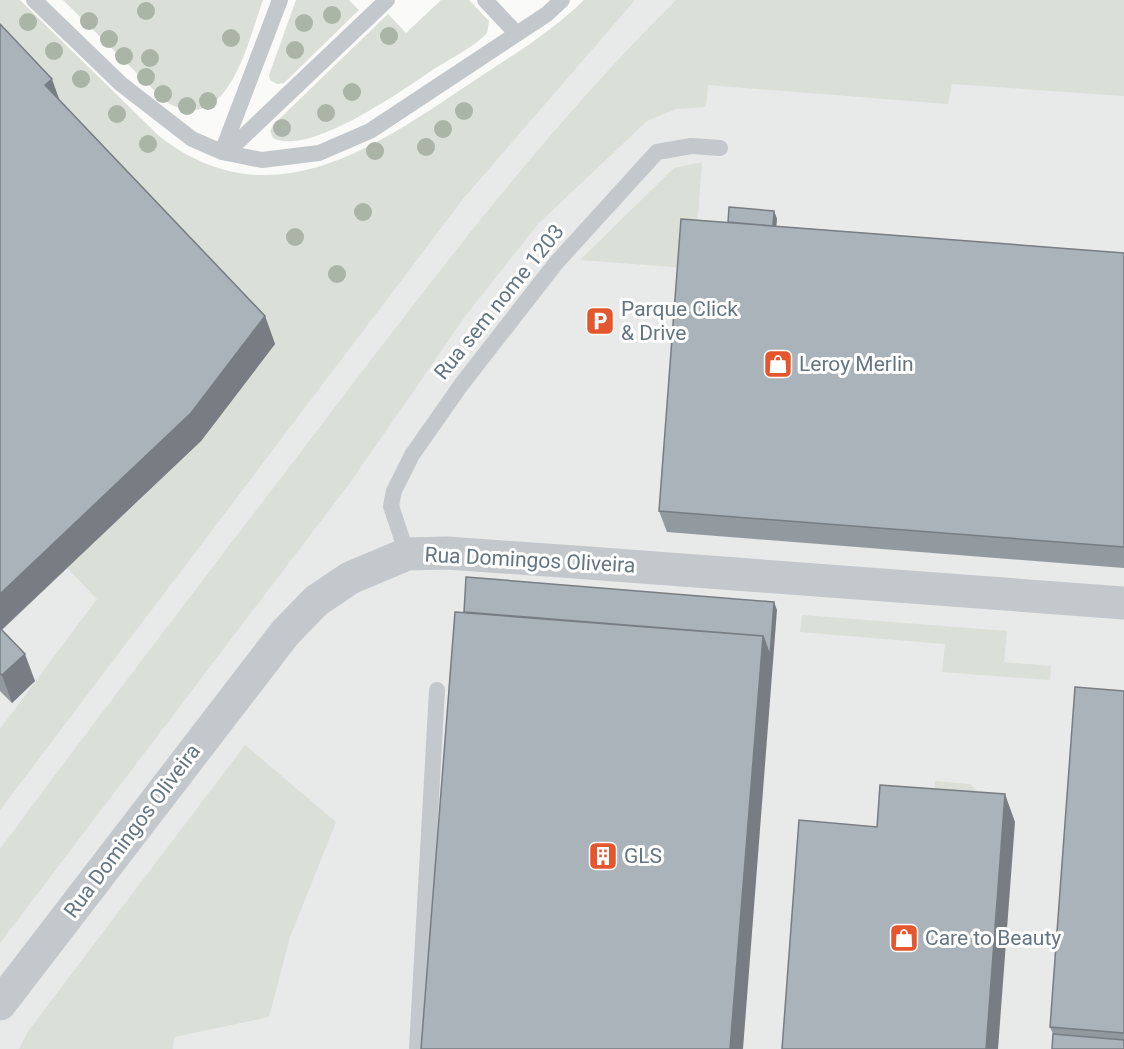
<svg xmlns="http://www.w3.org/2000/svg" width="1124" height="1049" font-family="Roboto,sans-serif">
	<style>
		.built { fill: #e8e9e9 }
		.green { fill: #dadfd7 }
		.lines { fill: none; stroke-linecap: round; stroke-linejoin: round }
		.lane { stroke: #c3c8cc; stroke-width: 16 }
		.street { stroke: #c3c8cc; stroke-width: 33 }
		.tree { fill: #aab4a7 }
		.wall { fill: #929a9f }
		.shaded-wall { fill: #777d82 }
		.building { fill: #aab3b9; stroke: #777d82; stroke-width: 1.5 }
		.labels { text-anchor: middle; stroke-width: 6; stroke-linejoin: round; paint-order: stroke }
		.street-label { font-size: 21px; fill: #657683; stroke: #fff }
		.poi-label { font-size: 21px; fill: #657683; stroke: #fff; text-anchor: start }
	</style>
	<rect width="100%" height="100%" fill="#fafaf8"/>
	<!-- built -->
	<path class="built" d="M593 0H1124V1049H0V7L301 327Z"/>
	<!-- green -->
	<path class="green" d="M0 0H20L159 136C268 221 371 150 466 86 507 59 549 34 584 0H635L463 199 0 810V729L97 599 67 568 201 441 275 344 0 42Z
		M63 0H263C248 40 228 141 165 101Z
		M296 0H349L359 10 284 83 277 84 270 80 269 75Z
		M441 0H469L489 21 487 33C473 48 451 58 434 69 403 90 309 157 273 138L270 131 273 125 388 14 406 33Z
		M676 0H1124V96L952 84 948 104 708 85 706 107 676 109 647 121 538 224 466 315 352 480 0 943V849C103 710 208 573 313 436 428 285 541 134 676 0Z
		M702 162 696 241 687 268 580 260 674 168Z
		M802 615 1007 631 1004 662 1051 666 1050 680 942 672 945 644 800 632Z
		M245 745 336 822 290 937 269 1017 174 1037 173 1049H19L29 1030Z
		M935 781 970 784 979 793 933 816Z"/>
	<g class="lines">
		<!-- lane -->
		<path class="lane" d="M34 0 121 84 192 139 222 152 262 160 319 153 370 131 547 14 562 0
			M485 0 517 34
			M222 152 280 0
			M226 153 387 0
			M407 554 391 506 394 491 412 455 461 385 556 263 657 152 691 146 720 148
			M417 1049 437 690"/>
		<!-- street -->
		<path class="street" d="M0 1004 285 633 316 601 350 578 407 554 447 553 589 563 1124 603"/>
	</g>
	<!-- trees -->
	<g class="tree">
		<circle cx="146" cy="11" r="9"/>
		<circle cx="332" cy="15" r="9"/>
		<circle cx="89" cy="21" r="9"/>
		<circle cx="28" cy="22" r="9"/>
		<circle cx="304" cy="23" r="9"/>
		<circle cx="389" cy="36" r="9"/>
		<circle cx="231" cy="38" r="9"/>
		<circle cx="109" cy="39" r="9"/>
		<circle cx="295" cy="50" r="9"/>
		<circle cx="54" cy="51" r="9"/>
		<circle cx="124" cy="56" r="9"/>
		<circle cx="150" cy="58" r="9"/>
		<circle cx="146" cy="77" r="9"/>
		<circle cx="81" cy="79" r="9"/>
		<circle cx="352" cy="92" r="9"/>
		<circle cx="163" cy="94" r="9"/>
		<circle cx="208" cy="101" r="9"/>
		<circle cx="187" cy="106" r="9"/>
		<circle cx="464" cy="111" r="9"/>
		<circle cx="326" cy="113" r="9"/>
		<circle cx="117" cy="114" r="9"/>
		<circle cx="282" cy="128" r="9"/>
		<circle cx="443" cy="129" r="9"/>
		<circle cx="148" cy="144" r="9"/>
		<circle cx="426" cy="147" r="9"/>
		<circle cx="375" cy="151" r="9"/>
		<circle cx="363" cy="212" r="9"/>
		<circle cx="295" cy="237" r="9"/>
		<circle cx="337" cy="274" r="9"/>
	</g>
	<!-- wall -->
	<path class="wall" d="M0 24 59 100 265 316 275 344 201 441 2 630 35 681 12 703 0 691Z
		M774 211 777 219 776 226 1124 253V568L667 532 659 511 728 222Z
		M1124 691V1049L1053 1034 1050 1027Z"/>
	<!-- shaded-wall -->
	<path class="shaded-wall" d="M52 79 62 107 45 85Z
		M774 211 777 219 774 247 772 240Z
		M265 316 275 344 201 441 0 631V594Z
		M774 602 777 610 743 1049H730L763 636Z
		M25 654 35 681 12 703 2 675Z
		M1005 794 1015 822 998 1049H986Z"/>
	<!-- building -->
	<path class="building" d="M0 24 52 79 45 85 265 316 191 413 0 594Z
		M729 207 774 211 773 226 728 222Z
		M681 219 1124 253V547L659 511Z
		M466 577 774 602 770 656 763 636 464 612Z
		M455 612 763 636 730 1049H421Z
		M0 628 25 654 2 675 0 674Z
		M1075 687 1124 691V1033L1050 1027Z
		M880 785 1005 794 986 1049H782L799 820 877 827Z
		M1053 1034 1124 1040V1049H1052Z"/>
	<!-- icons -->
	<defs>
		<g id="parking-square" transform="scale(1.5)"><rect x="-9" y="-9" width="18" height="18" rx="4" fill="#e4572e" stroke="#fff"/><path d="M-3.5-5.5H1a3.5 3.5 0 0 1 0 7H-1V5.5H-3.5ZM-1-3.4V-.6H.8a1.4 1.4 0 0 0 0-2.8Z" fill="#fff"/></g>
		<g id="shop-square" transform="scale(1.5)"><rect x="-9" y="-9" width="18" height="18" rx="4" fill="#e4572e" stroke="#fff"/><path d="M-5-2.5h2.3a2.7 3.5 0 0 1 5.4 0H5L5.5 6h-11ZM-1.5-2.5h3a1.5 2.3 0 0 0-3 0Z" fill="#fff"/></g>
		<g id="building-square" transform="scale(1.5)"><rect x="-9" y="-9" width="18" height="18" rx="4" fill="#e4572e" stroke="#fff"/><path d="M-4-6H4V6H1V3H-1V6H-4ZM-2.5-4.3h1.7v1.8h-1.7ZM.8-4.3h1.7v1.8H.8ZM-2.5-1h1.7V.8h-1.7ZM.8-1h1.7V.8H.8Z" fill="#fff"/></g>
	</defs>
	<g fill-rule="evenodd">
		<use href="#parking-square" x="600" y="321"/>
		<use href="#shop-square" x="778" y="364"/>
		<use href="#building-square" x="603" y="856"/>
		<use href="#shop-square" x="904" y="938"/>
	</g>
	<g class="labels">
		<!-- street labels -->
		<g class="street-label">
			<text transform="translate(499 302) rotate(-51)" y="7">Rua sem nome 1203</text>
			<text transform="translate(530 560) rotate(3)" y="7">Rua Domingos Oliveira</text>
			<text transform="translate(132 831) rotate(-53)" y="7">Rua Domingos Oliveira</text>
		</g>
		<!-- poi labels -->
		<g class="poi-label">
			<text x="621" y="316">Parque Click<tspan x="621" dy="24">&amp; Drive</tspan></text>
			<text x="799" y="371">Leroy Merlin</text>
			<text x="624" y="863">GLS</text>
			<text x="925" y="945">Care to Beauty</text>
		</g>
	</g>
</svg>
